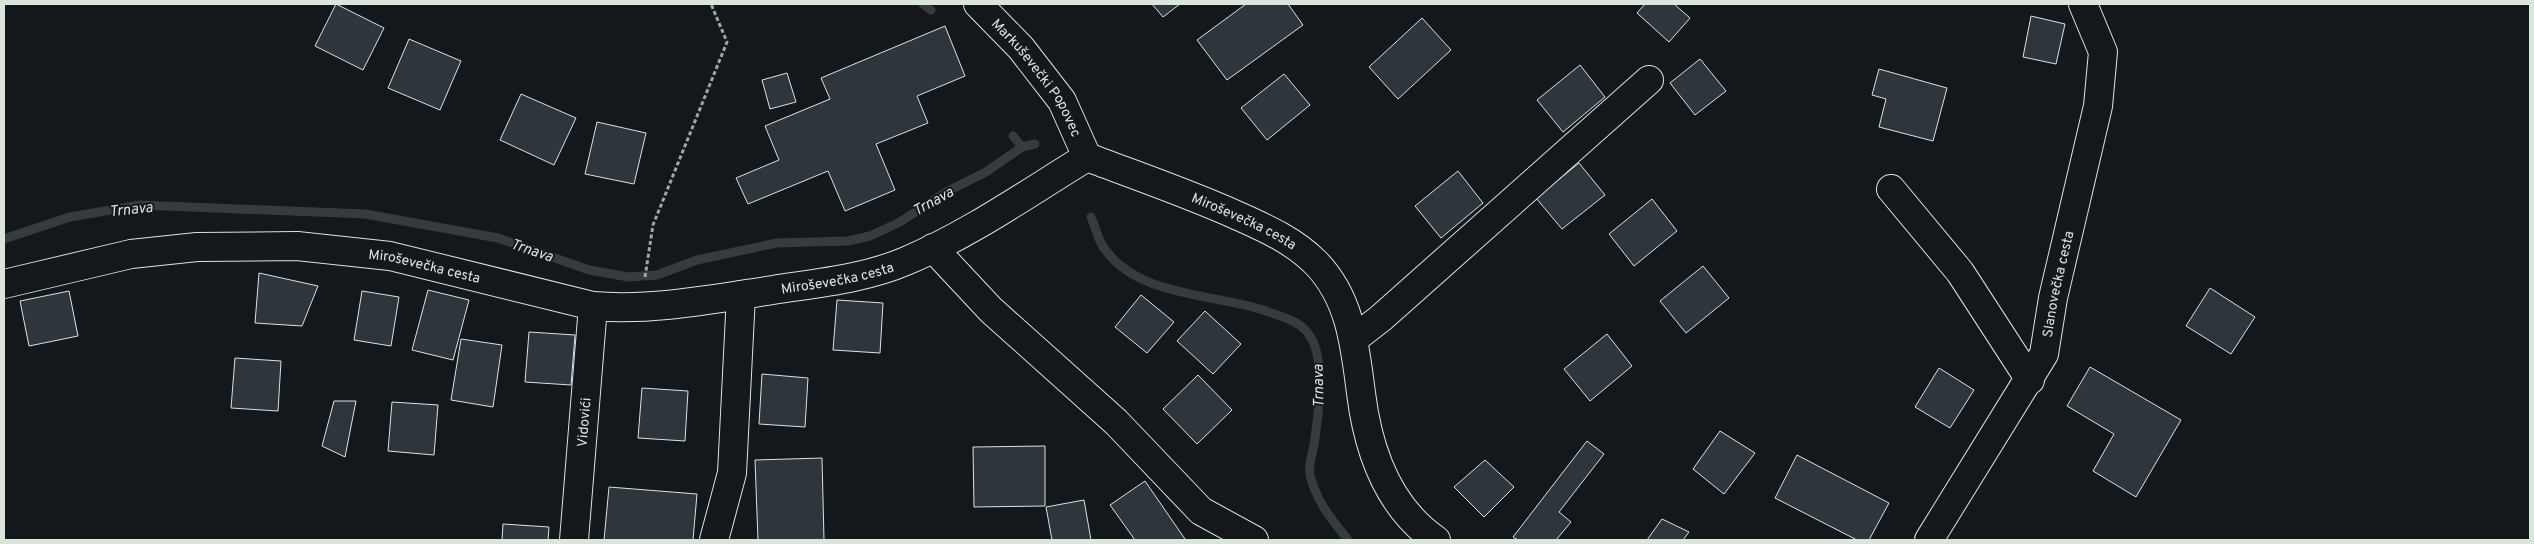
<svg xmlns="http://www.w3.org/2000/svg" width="2534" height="544" font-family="Overpass,sans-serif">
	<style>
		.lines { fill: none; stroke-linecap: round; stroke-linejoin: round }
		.stream { stroke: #363b3e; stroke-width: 9 }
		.building { fill: #2c363c; stroke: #d8e6dc }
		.minor-casing { stroke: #d8e6dc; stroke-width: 30 }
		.major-casing { stroke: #d8e6dc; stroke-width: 30 }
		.path { stroke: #9da8a2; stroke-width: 3; stroke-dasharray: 4 2.5; stroke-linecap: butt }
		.minor { stroke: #14181c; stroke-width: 28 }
		.major { stroke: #14181c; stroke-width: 28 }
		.labels { text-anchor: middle; stroke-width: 4; stroke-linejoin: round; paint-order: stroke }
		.street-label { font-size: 14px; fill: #d8e6dc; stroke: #14181c }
		.water-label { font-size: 15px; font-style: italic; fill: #d8e6dc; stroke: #14181c }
	</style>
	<rect width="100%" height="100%" fill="#14181c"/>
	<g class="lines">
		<!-- stream -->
		<path class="stream" d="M923 4 931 10
			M1013 136 1022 147
			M1091 217C1095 226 1097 236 1102 245 1135 298 1214 293 1266 311 1277 315 1292 319 1301 326 1330 348 1318 414 1314 445 1312 454 1308 467 1310 475 1316 501 1332 520 1348 540
			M4 239 70 217 140 205 365 214 498 238 589 270 629 277 657 275 697 260 777 243 848 241 870 236 900 222 946 192 986 172 1022 147 1035 144"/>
	</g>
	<!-- building -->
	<path class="building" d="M336 4 384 28 363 70 315 46Z
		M1152 4H1180L1163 17Z
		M1246 4H1288L1303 25 1227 80 1197 40Z
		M1645 4H1674L1690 18 1669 42 1637 13Z
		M2031 16 2065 24 2056 64 2023 57Z
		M1422 18 1451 50 1398 99 1369 67Z
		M945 26 965 76 917 96 928 123 876 144 895 190 845 211 828 171 748 204 736 178 779 160 765 126 830 99 821 78Z
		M409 39 461 61 440 110 388 88Z
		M1700 59 1726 91 1695 115 1670 83Z
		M1580 65 1605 97 1563 132 1537 100Z
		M1879 69 1947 88 1933 141 1879 127 1886 99 1872 95Z
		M787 73 796 102 770 109 762 80Z
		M1284 74 1310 105 1267 140 1241 108Z
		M521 94 576 118 554 165 500 140Z
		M597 122 646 133 634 184 585 174Z
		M1579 163 1605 195 1562 229 1536 198Z
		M1458 171 1483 203 1441 238 1415 206Z
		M1652 199 1677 231 1634 266 1609 234Z
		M1703 266 1729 298 1686 333 1660 301Z
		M259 273 318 286 302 326 255 323Z
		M2210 288 2255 317 2231 354 2186 326Z
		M428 290 469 300 453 360 412 350Z
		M69 291 78 336 29 346 20 301Z
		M362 291 399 297 391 346 354 340Z
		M1141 295 1174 322 1147 353 1115 327Z
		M837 300 883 303 880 353 833 350Z
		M1205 311 1241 344 1213 374 1177 341Z
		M529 332 575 335 571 385 525 382Z
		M1607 334 1632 366 1590 401 1564 369Z
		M461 339 502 345 493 407 451 400Z
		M235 358 281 361 278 411 231 408Z
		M2090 367 2181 420 2136 497 2093 471 2114 434 2067 406Z
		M1939 368 1974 390 1950 428 1915 407Z
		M762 374 808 378 805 427 759 424Z
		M1198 375 1232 410 1197 444 1163 409Z
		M642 388 688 391 685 441 638 438Z
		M334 401H356L345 457 322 446Z
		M392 402 438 405 434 455 388 451Z
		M1720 431 1755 453 1724 494 1693 469Z
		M1587 441 1604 454 1559 512 1571 522 1556 540H1518L1513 537Z
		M1045 446V506L974 507 973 447Z
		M1797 455 1889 503 1869 540H1857L1775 498Z
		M822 458 824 540H758L755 460Z
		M1485 460 1514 487 1484 517 1454 487Z
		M1145 481 1185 539 1184 540H1135L1110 505Z
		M609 487 697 494 693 540H604Z
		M1084 500 1091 540H1052L1046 507Z
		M1662 519 1689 532 1683 540H1647Z
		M503 524 549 527 548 540H502Z"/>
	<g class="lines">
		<!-- minor casing -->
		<g class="minor-casing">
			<g id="minor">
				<path id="s1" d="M978 4 1021 48 1062 101 1087 157"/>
				<path d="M1891 189 1960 272 2030 380"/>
				<path d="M933 248 991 310 1116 422 1201 511 1254 540"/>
				<path d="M1354 339 1381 318 1649 80"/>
				<path id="s2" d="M574 540 593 306"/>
				<path d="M714 540 732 473 741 295"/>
				<path id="s3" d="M1929 540 2044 354 2053 298 2098 106 2103 52 2083 4"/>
			</g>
		</g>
		<!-- major casing -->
		<g class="major-casing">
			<g id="major">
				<path id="s4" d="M4 284 131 254 197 247 297 246 390 256 593 306C653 311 713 299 773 290 818 283 864 279 906 261 970 234 1028 193 1087 157 1137 176 1187 193 1236 215 1265 228 1293 240 1316 263 1351 299 1355 347 1361 393 1368 450 1388 507 1436 540"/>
			</g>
		</g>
		<!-- path -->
		<path class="path" d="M645 277 653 225 727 42 711 4"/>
		<!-- minor -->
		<use href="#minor" class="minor"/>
		<!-- major -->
		<use href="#major" class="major"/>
	</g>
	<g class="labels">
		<!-- street labels -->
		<g class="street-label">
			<text dy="5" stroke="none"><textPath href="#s1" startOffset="95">Markuševečki Popovec</textPath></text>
			<text dy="5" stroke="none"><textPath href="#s4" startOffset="1296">Miroševečka cesta</textPath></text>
			<text dy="5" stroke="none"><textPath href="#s4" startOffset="426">Miroševečka cesta</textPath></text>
			<text dy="5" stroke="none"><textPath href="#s4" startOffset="846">Miroševečka cesta</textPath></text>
			<text dy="5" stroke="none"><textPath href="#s3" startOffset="290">Slanovečka cesta</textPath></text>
			<text dy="5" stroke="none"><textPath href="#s2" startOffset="118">Vidovići</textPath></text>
		</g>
		<!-- water labels -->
		<g class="water-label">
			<text transform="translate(933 201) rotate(-29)" y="5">Trnava</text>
			<text transform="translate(131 209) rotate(-6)" y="5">Trnava</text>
			<text transform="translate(532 250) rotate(19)" y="5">Trnava</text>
			<text transform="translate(1318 386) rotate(-91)" y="5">Trnava</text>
		</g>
	</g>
	<!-- border -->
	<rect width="2534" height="544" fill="none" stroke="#d8e6dc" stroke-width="10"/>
</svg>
